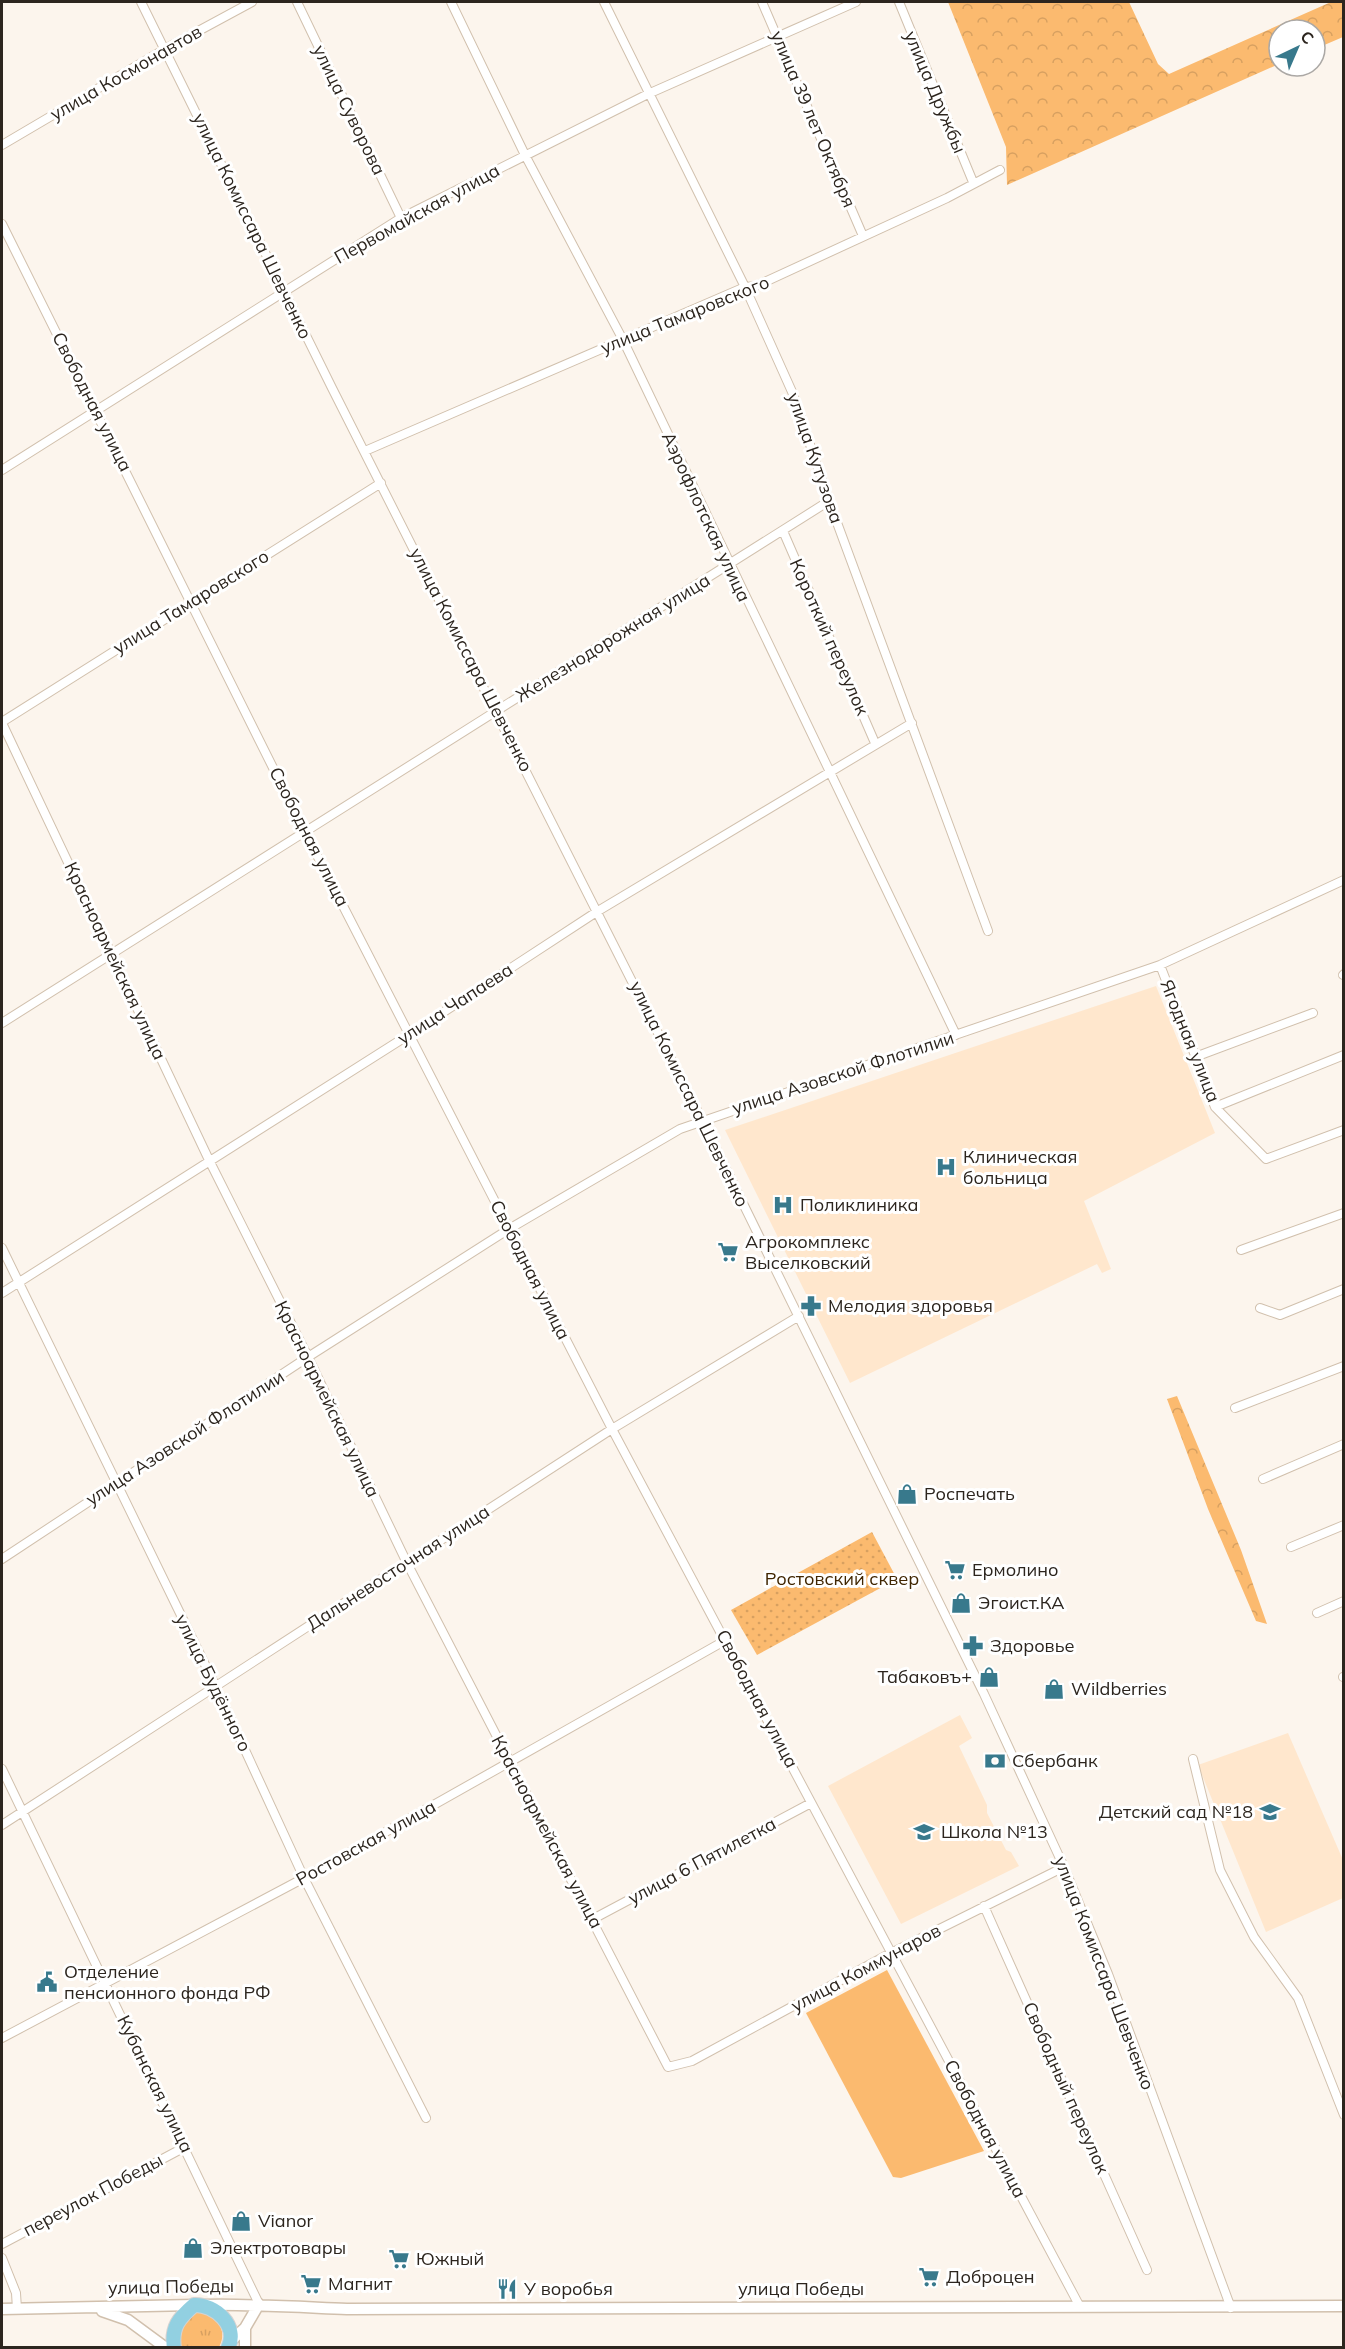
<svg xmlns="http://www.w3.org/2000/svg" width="1345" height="2349" font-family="Mulish,sans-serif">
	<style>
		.built { fill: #ffe7cd }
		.grass { fill: url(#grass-tufts) }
		.forest { fill: url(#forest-crowns) }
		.park { fill: url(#park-dots) }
		.pitch { fill: #fbba6f }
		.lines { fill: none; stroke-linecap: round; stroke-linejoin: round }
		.minor-casing { stroke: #d1c0ad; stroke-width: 10 }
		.tertiary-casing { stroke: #d1c0ad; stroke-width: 13 }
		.primary-casing { stroke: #d5d3d2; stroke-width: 16 }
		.minor { stroke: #fff; stroke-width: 8 }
		.tertiary { stroke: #fff; stroke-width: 10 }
		.primary { stroke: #92d0e1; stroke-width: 14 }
		.labels { text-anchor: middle; stroke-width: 6; stroke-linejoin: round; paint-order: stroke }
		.street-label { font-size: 18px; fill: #2c251e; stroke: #fff }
		.poi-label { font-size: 18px; fill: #2c251e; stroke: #fff; text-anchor: start }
		.park-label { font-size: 18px; fill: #402602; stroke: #fff }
	</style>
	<defs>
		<pattern id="grass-tufts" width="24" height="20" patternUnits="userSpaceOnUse" patternTransform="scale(1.5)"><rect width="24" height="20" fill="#fbba6f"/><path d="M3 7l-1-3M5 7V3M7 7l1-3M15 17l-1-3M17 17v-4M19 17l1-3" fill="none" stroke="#d7a060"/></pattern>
		<pattern id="forest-crowns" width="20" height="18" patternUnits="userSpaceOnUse" patternTransform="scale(1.5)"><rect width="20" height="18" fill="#fbba6f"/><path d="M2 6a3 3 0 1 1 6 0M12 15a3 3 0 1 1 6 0" fill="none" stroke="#d7a060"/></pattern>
		<pattern id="park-dots" width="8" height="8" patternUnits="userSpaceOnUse" patternTransform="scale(1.5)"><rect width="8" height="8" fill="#fbba6f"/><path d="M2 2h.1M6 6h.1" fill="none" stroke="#d7a060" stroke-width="1.8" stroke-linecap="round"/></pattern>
	</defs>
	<rect width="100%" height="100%" fill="#fcf5ed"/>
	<!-- built -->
	<path class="built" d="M1156 986 1215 1133 1084 1201 1111 1269 1102 1273 1097 1264 850 1383 725 1130Z
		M960 1715 972 1738 959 1746 987 1805V1813L1006 1850 1011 1852 1019 1866 901 1924 828 1786Z
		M1288 1733 1343 1860V1898L1266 1932 1198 1765Z"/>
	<!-- grass -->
	<path class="grass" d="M196 2312C215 2312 229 2330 219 2347H181L178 2328 188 2315Z"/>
	<!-- forest -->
	<path class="forest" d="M948 2H1129L1158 64 1169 74 1331 2H1343V37L1315 49V30H1279V64L1007 185 1006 147Z
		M1177 1396 1241 1550 1267 1624 1256 1621 1208 1509 1167 1399Z"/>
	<!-- park -->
	<path class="park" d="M872 1532 897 1579 757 1655 731 1610Z"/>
	<!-- pitch -->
	<path class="pitch" d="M887 1970 984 2151 901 2178 893 2177 806 2013Z"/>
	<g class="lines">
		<!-- minor casing -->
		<g class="minor-casing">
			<path id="minor" d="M141 2 332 388 702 1120 984 1694 1064 1867 1108 1974 1231 2308
				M297 2 401 218
				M451 2 525 155 623 340 956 1035
				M604 2 745 287 793 394 829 501 988 931
				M762 2 863 236
				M899 2 973 182
				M2 145 165 49 252 2
				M2 224 304 830 612 1429 1079 2305
				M365 451 745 287 756 286 947 198 1000 170
				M2 470 401 218 648 94 856 2
				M783 531 875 743
				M2 722 381 483
				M2 723 209 1160 308 1357 407 1563 668 2067 692 2061 891 1953 1064 1867
				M1160 965 1215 1107 1266 1159 1344 1130
				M1343 975 1344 974
				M2 1023 829 501
				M1195 1057 1313 1013
				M1215 1107 1344 1055
				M2 1248 215 1685 304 1878 426 2118
				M1241 1250 1344 1213
				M2 1293 410 1034 598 911 912 723
				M1260 1308 1280 1315 1344 1289
				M1235 1408 1344 1366
				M1263 1479 1344 1444
				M1291 1547 1344 1525
				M2 1559 308 1357 509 1229 680 1129 1160 965 1344 880
				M1317 1613 1344 1601
				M1343 1677H1344
				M1193 1759 1220 1870 1254 1937 1298 1998 1344 2115
				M2 1769 259 2304
				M2 1825 612 1429 799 1316
				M984 1906 1147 2270
				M593 1919 811 1803
				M2 2038 304 1878 726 1640
				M2 2244 185 2147
				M2 2258 16 2293 17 2309"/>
		</g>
		<!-- tertiary casing -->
		<g class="tertiary-casing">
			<path id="tertiary" d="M205 2305C252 2304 299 2307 347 2309L1344 2306
				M2 2309 194 2305
				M102 2311 128 2320 166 2348
				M245 2328V2348
				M233 2339 245 2328 259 2304"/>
		</g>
		<!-- primary casing -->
		<g class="primary-casing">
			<path id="primary" d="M174 2348C171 2327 179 2318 194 2305 215 2304 239 2326 228 2348"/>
		</g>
		<!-- minor -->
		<use href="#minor" class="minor"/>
		<!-- tertiary -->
		<use href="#tertiary" class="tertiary"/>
		<!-- primary -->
		<use href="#primary" class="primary"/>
	</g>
	<!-- icons -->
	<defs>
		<g id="hospital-bare" transform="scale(1.62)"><path d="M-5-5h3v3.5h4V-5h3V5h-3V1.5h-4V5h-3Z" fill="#38798c" stroke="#fff" stroke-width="2.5" paint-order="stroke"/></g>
		<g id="supermarket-bare" transform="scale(1.62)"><path d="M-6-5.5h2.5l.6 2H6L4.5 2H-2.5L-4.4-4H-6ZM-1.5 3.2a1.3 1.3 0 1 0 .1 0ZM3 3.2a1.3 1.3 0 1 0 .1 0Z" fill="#38798c" stroke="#fff" stroke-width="2.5" paint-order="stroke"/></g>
		<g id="pharmacy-bare" transform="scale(1.62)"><path d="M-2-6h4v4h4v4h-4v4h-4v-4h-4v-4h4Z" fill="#38798c" stroke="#fff" stroke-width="2.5" paint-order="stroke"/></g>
		<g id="shop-bare" transform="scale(1.62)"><path d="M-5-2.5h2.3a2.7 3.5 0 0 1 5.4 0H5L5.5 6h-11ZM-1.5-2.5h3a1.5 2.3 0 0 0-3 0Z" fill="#38798c" stroke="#fff" stroke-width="2.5" paint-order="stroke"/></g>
		<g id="bank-bare" transform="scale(1.62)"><path d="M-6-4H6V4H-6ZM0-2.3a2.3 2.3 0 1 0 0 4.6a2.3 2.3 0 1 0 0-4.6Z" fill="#38798c" stroke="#fff" stroke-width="2.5" paint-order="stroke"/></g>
		<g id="school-bare" transform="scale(1.62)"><path d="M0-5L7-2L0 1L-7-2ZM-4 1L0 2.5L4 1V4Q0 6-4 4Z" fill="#38798c" stroke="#fff" stroke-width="2.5" paint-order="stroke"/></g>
		<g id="civic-bare" transform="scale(1.62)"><path d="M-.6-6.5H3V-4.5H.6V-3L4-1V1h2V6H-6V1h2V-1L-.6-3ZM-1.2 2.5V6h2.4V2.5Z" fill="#38798c" stroke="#fff" stroke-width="2.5" paint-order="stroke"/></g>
		<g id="restaurant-bare" transform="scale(1.62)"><path d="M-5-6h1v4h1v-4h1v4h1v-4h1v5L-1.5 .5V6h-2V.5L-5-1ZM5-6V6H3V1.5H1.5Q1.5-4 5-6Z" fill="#38798c" stroke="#fff" stroke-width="2.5" paint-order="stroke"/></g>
	</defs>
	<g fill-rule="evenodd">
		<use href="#hospital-bare" x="946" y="1167"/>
		<use href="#hospital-bare" x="783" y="1205"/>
		<use href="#supermarket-bare" x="728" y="1252"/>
		<use href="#pharmacy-bare" x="811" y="1306"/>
		<use href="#shop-bare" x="907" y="1494"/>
		<use href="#supermarket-bare" x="955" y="1570"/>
		<use href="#shop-bare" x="961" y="1603"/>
		<use href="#pharmacy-bare" x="973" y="1646"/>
		<use href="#shop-bare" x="989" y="1677"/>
		<use href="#shop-bare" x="1054" y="1689"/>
		<use href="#bank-bare" x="995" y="1761"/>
		<use href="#school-bare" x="1270" y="1812"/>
		<use href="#school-bare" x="924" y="1832"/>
		<use href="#civic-bare" x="47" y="1982"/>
		<use href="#shop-bare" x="241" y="2221"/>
		<use href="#shop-bare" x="193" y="2248"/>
		<use href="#supermarket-bare" x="399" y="2259"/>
		<use href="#supermarket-bare" x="929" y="2277"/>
		<use href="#supermarket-bare" x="311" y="2284"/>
		<use href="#restaurant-bare" x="507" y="2289"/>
	</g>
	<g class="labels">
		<!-- street labels -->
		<g class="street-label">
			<text transform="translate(126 73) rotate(-30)" y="6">улица Космонавтов</text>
			<text transform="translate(935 92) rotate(67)" y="6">улица Дружбы</text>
			<text transform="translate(349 110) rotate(64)" y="6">улица Суворова</text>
			<text transform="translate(813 119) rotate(67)" y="6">улица 39 лет Октября</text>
			<text transform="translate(417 214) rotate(-29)" y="6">Первомайская улица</text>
			<text transform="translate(252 226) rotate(64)" y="6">улица Комиссара Шевченко</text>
			<text transform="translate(685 315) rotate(-22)" y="6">улица Тамаровского</text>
			<text transform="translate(92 402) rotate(63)" y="6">Свободная улица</text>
			<text transform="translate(815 458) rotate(71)" y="6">улица Кутузова</text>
			<text transform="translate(706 517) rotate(65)" y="6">Аэрофлотская улица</text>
			<text transform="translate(191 602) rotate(-32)" y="6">улица Тамаровского</text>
			<text transform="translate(829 637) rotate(66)" y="6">Короткий переулок</text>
			<text transform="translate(613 638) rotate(-32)" y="6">Железнодорожная улица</text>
			<text transform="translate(471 660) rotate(63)" y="6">улица Комиссара Шевченко</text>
			<text transform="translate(309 837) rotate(63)" y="6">Свободная улица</text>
			<text transform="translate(115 961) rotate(65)" y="6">Красноармейская улица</text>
			<text transform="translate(455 1004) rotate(-33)" y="6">улица Чапаева</text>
			<text transform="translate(1190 1041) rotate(68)" y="6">Ягодная улица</text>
			<text transform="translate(843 1073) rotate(-18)" y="6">улица Азовской Флотилии</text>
			<text transform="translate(689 1094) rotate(64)" y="6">улица Комиссара Шевченко</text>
			<text transform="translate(530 1270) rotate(63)" y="6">Свободная улица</text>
			<text transform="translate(327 1399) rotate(64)" y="6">Красноармейская улица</text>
			<text transform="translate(185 1438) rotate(-33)" y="6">улица Азовской Флотилии</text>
			<text transform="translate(398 1568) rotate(-33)" y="6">Дальневосточная улица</text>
			<text transform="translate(213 1683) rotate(64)" y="6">улица Будённого</text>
			<text transform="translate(757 1699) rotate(62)" y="6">Свободная улица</text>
			<text transform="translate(547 1832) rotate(62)" y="6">Красноармейская улица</text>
			<text transform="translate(366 1843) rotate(-29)" y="6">Ростовская улица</text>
			<text transform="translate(702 1861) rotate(-28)" y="6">улица 6 Пятилетка</text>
			<text transform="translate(866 1968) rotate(-28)" y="6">улица Коммунаров</text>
			<text transform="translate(1104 1973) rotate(69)" y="6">улица Комиссара Шевченко</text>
			<text transform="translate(155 2084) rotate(64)" y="6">Кубанская улица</text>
			<text transform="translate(1066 2088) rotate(66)" y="6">Свободный переулок</text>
			<text transform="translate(985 2129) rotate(62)" y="6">Свободная улица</text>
			<text transform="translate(93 2195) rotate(-28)" y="6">переулок Победы</text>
			<text transform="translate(171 2287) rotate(-1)" y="6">улица Победы</text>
			<text x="801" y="2295">улица Победы</text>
		</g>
		<!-- poi labels -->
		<g class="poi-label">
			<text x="963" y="1163">Клиническая<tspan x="963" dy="21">больница</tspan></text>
			<text x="800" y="1211">Поликлиника</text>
			<text x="745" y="1248">Агрокомплекс<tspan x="745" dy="21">Выселковский</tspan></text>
			<text x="828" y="1312">Мелодия здоровья</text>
			<text x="924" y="1500">Роспечать</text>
			<text x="972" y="1576">Ермолино</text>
			<text x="978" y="1609">Эгоист.КА</text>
			<text x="990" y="1652">Здоровье</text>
			<text x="972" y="1683" text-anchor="end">Табаковъ+</text>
			<text x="1071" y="1695">Wildberries</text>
			<text x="1012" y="1767">Сбербанк</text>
			<text x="1253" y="1818" text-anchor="end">Детский сад №18</text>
			<text x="941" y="1838">Школа №13</text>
			<text x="64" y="1978">Отделение<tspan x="64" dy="21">пенсионного фонда РФ</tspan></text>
			<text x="258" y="2227">Vianor</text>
			<text x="210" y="2254">Электротовары</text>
			<text x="416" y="2265">Южный</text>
			<text x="946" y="2283">Доброцен</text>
			<text x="328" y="2290">Магнит</text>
			<text x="524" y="2295">У воробья</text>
		</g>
		<!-- park labels -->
		<g class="park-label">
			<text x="842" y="1585">Ростовский сквер</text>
		</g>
	</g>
	<!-- border -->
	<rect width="1345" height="2349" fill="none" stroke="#2c251e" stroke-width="6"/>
	<!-- north arrow -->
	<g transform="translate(1297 48) rotate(44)"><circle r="28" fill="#ffffff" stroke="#aba8a5" stroke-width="1.5"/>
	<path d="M0-4.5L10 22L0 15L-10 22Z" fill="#38798c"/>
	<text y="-9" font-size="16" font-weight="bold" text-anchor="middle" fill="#2c251e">С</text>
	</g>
</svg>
